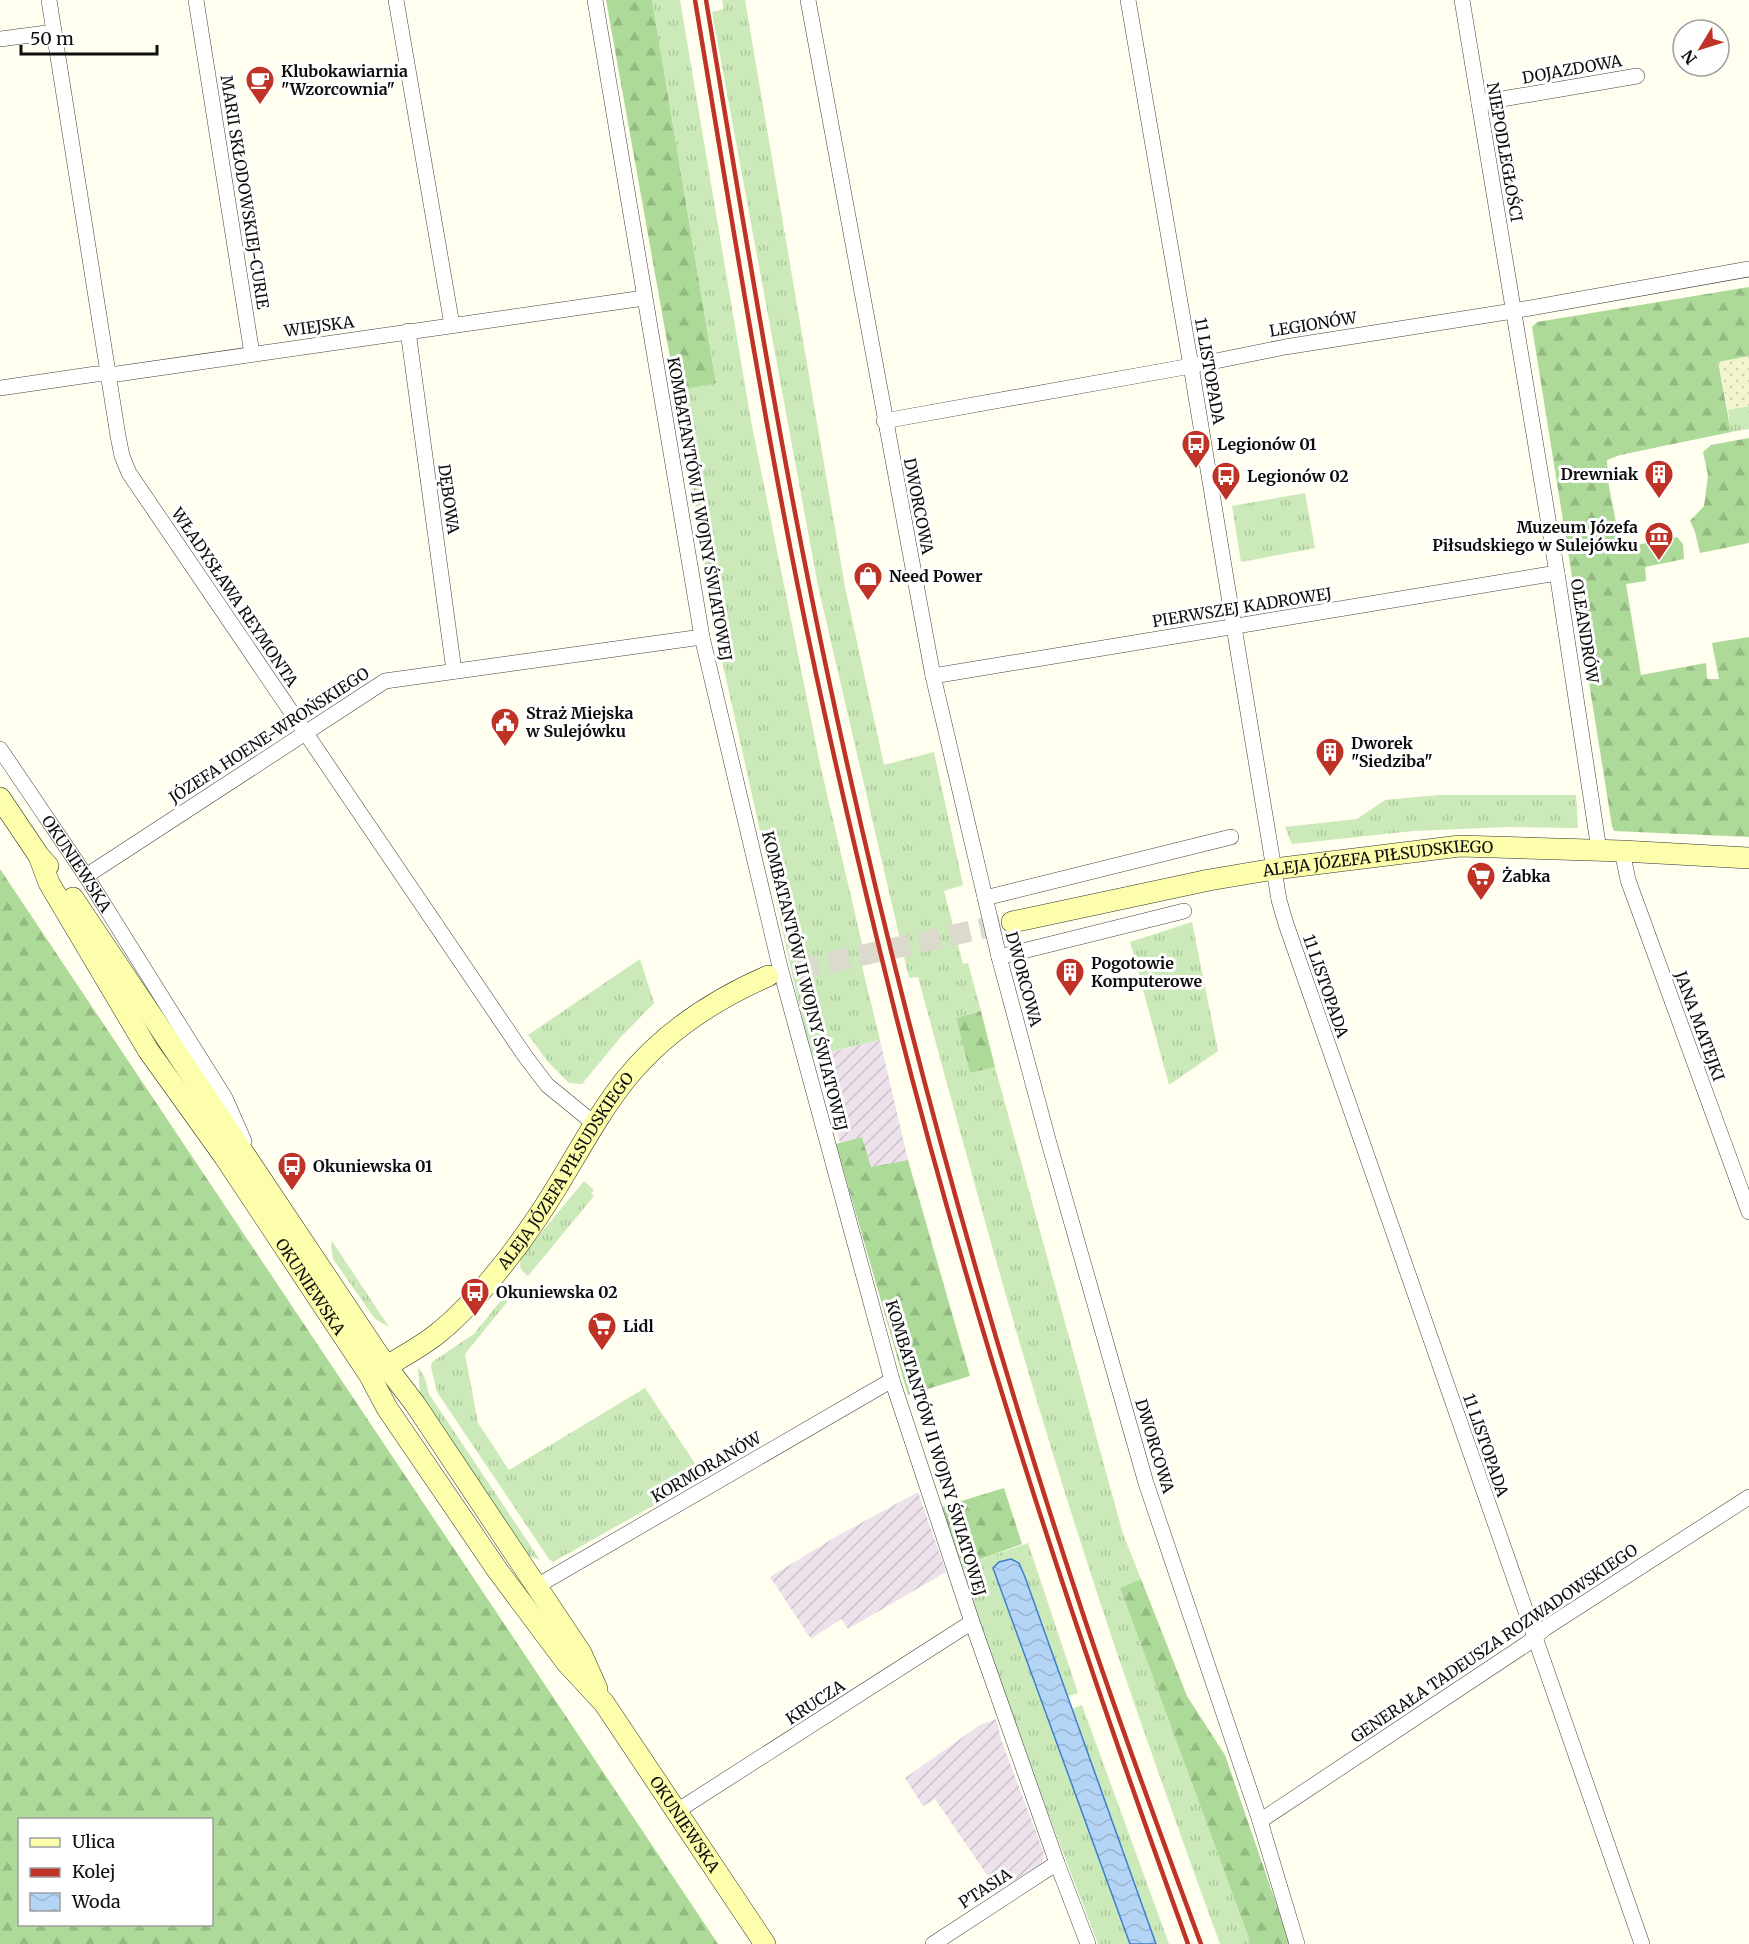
<svg xmlns="http://www.w3.org/2000/svg" width="1749" height="1944" font-family="Merriweather,serif">
	<style>
		.industrial { fill: url(#industrial-furrows) }
		.farmland { fill: url(#farmland-dots) }
		.grass { fill: url(#grass-tufts) }
		.forest { fill: url(#forest-firs); fill-rule: evenodd }
		.water { fill: url(#water-waves); stroke: #3c7fcd; stroke-width: 1.5 }
		.lines { fill: none; stroke-linecap: round; stroke-linejoin: round }
		.secondary-tunnel { stroke: #dbdacd; stroke-width: 21; stroke-dasharray: 21 10; stroke-linecap: butt }
		.street-casing { stroke: #414141; stroke-width: 16 }
		.secondary-casing { stroke: #303030; stroke-width: 22 }
		.street { stroke: #fff; stroke-width: 15 }
		.secondary { stroke: #fcfeab; stroke-width: 21 }
		.rail { stroke: #be3326; stroke-width: 4.5 }
		.labels { text-anchor: middle; stroke-width: 6; stroke-linejoin: round; paint-order: stroke }
		.street-label { font-size: 16px; fill: #0e0e0e; stroke: #fff }
		.poi-label { font-size: 16px; font-weight: bold; fill: #0e0e0e; stroke: #fff; text-anchor: start }
	</style>
	<defs>
		<pattern id="industrial-furrows" width="10" height="10" patternUnits="userSpaceOnUse" patternTransform="scale(1.5)"><rect width="10" height="10" fill="#ede2ec"/><path d="M-1 1l2-2M0 10L10 0M9 11l2-2" fill="none" stroke="#cac1c9"/></pattern>
		<pattern id="farmland-dots" width="8" height="8" patternUnits="userSpaceOnUse" patternTransform="scale(1.5)"><rect width="8" height="8" fill="#f3f5cf"/><path d="M2 2h.1M6 6h.1" fill="none" stroke="#cfd1b1" stroke-width="1.8" stroke-linecap="round"/></pattern>
		<pattern id="grass-tufts" width="24" height="20" patternUnits="userSpaceOnUse" patternTransform="scale(1.5)"><rect width="24" height="20" fill="#cbe9b9"/><path d="M3 7l-1-3M5 7V3M7 7l1-3M15 17l-1-3M17 17v-4M19 17l1-3" fill="none" stroke="#adc79e"/></pattern>
		<pattern id="forest-firs" width="22" height="20" patternUnits="userSpaceOnUse" patternTransform="scale(1.5)"><rect width="22" height="20" fill="#adda98"/><path d="M5 1l3.5 6h-7zM16 11l3.5 6h-7z" fill="#94ba82"/></pattern>
		<pattern id="water-waves" width="16" height="10" patternUnits="userSpaceOnUse" patternTransform="scale(1.5)"><rect width="16" height="10" fill="#b4d5f6"/><path d="M0 5q4-4 8 0t8 0" fill="none" stroke="#9ab6d2"/></pattern>
	</defs>
	<rect width="100%" height="100%" fill="#fffeef"/>
	<!-- industrial -->
	<path class="industrial" d="M880 1040 908 1160 871 1167 862 1137 840 1143 819 1055Z
		M918 1492 946 1572 848 1629 841 1619 811 1639 770 1577 839 1535Z
		M996 1719 1002 1742 1044 1854 1042 1863 998 1891 935 1799 923 1806 905 1778 980 1725Z"/>
	<!-- farmland -->
	<path class="farmland" d="M1749 356V406L1728 410 1718 362Z"/>
	<!-- grass -->
	<path class="grass" d="M652 0H680L751 421 820 764 863 948 858 950 880 1040 813 1056 804 1027 718 643 676 391 716 382Z
		M722 0H745L845 587 884 765 934 752 963 885 944 891 963 964 968 963 981 1011 956 1018 970 1073 995 1067 1123 1534 1141 1579 1120 1588 1251 1944H1220C1166 1796 1113 1647 1066 1496 1012 1324 965 1150 918 977L909 978 818 586 712 12 724 9Z
		M1749 406V429L1731 432 1728 410Z
		M1305 493 1315 548 1241 562 1232 506Z
		M1438 795H1576L1578 828 1508 827 1413 831 1292 844 1285 827 1357 819 1385 800Z
		M1192 922 1218 1051 1169 1085 1130 942Z
		M640 959 654 1003 620 1038 582 1084 569 1083 549 1063 528 1035Z
		M584 1181 594 1190 591 1194 594 1196 528 1276C520 1270 518 1266 522 1256Z
		M332 1241 389 1327 375 1319 333 1259 331 1246Z
		M506 1294 512 1296 465 1354 478 1423 509 1470 645 1388 704 1477 553 1562 549 1559 437 1392 431 1367 432 1362 474 1334Z
		M418 1367 425 1378 429 1394 540 1560 530 1556 523 1549 420 1394Z
		M1028 1543 1078 1693 1068 1696 1019 1563 1065 1766 1130 1944H1098L1012 1719 961 1566Z
		M1082 1705 1169 1944H1156L1072 1709Z"/>
	<!-- forest -->
	<path class="forest" d="M606 0H652L716 383 676 391Z
		M1749 287V356L1718 362 1731 432 1620 455 1607 460 1609 487 1621 548 1677 537 1683 544 1684 559 1645 567 1646 581 1626 584 1641 675 1706 663 1707 679H1719L1712 643 1749 637V837L1614 831 1612 826 1532 327 1537 322Z
		M1749 438V543L1700 553 1695 532 1690 521 1704 506 1708 475 1703 452 1711 445Z
		M0 869 718 1944H0ZM20 1820H212V1924H20Z
		M981 1011 995 1067 970 1073 956 1018Z
		M862 1137 871 1167 908 1160 970 1376 908 1395 836 1144Z
		M1004 1488 1022 1544 961 1566 942 1507Z
		M1141 1579 1187 1696 1225 1755 1290 1944H1251L1120 1588Z"/>
	<!-- water -->
	<path class="water" d="M1011 1559 1019 1563 1025 1577 1156 1944H1130L993 1568 999 1562Z"/>
	<g class="lines">
		<!-- secondary-tunnel -->
		<path class="secondary-tunnel" d="M768 976 1012 922"/>
		<!-- street casing -->
		<g class="street-casing">
			<g id="street">
				<path d="M49 0 118 436 122 456 129 473 525 1056 547 1085 596 1125"/>
				<path d="M196 0 252 354"/>
				<path d="M396 0 452 325"/>
				<path d="M595 0 702 637 780 967 892 1380 972 1622 1057 1863 1088 1944"/>
				<path d="M808 0 933 676 999 957 1049 1143 1146 1483 1260 1821 1297 1944"/>
				<path d="M1128 0 1191 366 1279 900 1286 924 1642 1944"/>
				<path d="M1462 0 1557 573 1599 850"/>
				<path d="M0 39 54 32"/>
				<path d="M1479 103 1637 76"/>
				<path d="M408 331 454 671"/>
				<path d="M0 388 96 374H117L644 298"/>
				<path d="M884 421 1191 366 1285 347 1513 311 1749 269"/>
				<path d="M933 676 1557 573"/>
				<path id="s1" d="M0 749 86 876 225 1098 244 1141"/>
				<path d="M1622 851 1628 880 1749 1212"/>
				<path d="M86 876 385 681 702 637"/>
				<path d="M985 898 1231 837"/>
				<path d="M999 957 1184 911"/>
				<path d="M537 1586 892 1380"/>
				<path d="M677 1811 972 1622"/>
				<path d="M1260 1821 1528 1643 1544 1629 1749 1497"/>
				<path d="M933 1944 1057 1863"/>
			</g>
		</g>
		<!-- secondary casing -->
		<g class="secondary-casing">
			<g id="secondary">
				<path d="M0 798 39 856 48 866"/>
				<path id="s2" d="M39 856 49 883 148 1050 224 1156 370 1376 387 1408 498 1571 566 1662 604 1703 765 1944"/>
				<path d="M73 898 386 1366 415 1404 581 1653 597 1689"/>
				<path id="s3" d="M1012 922 1209 880 1274 869 1460 846 1622 851 1749 858"/>
				<path id="s4" d="M375 1373C396 1360 418 1349 437 1334 472 1306 510 1258 535 1221 567 1175 591 1123 626 1079 664 1032 713 1000 768 976"/>
			</g>
		</g>
		<!-- street -->
		<use href="#street" class="street"/>
		<!-- secondary -->
		<use href="#secondary" class="secondary"/>
		<!-- rail -->
		<path class="rail" d="M695 0C728 196 759 392 798 587 827 732 861 876 897 1020 976 1333 1078 1640 1188 1944
			M706 0C744 226 780 452 828 676 895 992 980 1304 1082 1611 1119 1723 1160 1833 1201 1944"/>
	</g>
	<!-- icons -->
	<defs>
		<g id="cafe-pin" transform="scale(1.5)"><path d="M0 17L-7.5 6A9.5 9.5 0 1 1 7.5 6Z" fill="#be3326" stroke="#fff"/><path d="M-5.5-4.5H6V0H3Q3 3.5 0 3.5H-2.5Q-5.5 3.5-5.5 0ZM3-3.2v2h1.7v-2ZM-6 4.5H4V6H-6Z" fill="#fff"/></g>
		<g id="bus-pin" transform="scale(1.5)"><path d="M0 17L-7.5 6A9.5 9.5 0 1 1 7.5 6Z" fill="#be3326" stroke="#fff"/><path d="M-5-6H5V4H4V6H2V4H-2V6H-4V4H-5ZM-3.5-4V0h7V-4ZM-3.5 1.2v1.5H-2V1.2ZM2 1.2v1.5H3.5V1.2Z" fill="#fff"/></g>
		<g id="building-pin" transform="scale(1.5)"><path d="M0 17L-7.5 6A9.5 9.5 0 1 1 7.5 6Z" fill="#be3326" stroke="#fff"/><path d="M-4-6H4V6H1V3H-1V6H-4ZM-2.5-4.3h1.7v1.8h-1.7ZM.8-4.3h1.7v1.8H.8ZM-2.5-1h1.7V.8h-1.7ZM.8-1h1.7V.8H.8Z" fill="#fff"/></g>
		<g id="museum-pin" transform="scale(1.5)"><path d="M0 17L-7.5 6A9.5 9.5 0 1 1 7.5 6Z" fill="#be3326" stroke="#fff"/><path d="M0-6L6-3V-2H-6V-3ZM-5-1h2V3h-2ZM-1-1h2V3h-2ZM3-1h2V3H3ZM-6 4H6V6H-6Z" fill="#fff"/></g>
		<g id="shop-pin" transform="scale(1.5)"><path d="M0 17L-7.5 6A9.5 9.5 0 1 1 7.5 6Z" fill="#be3326" stroke="#fff"/><path d="M-5-2.5h2.3a2.7 3.5 0 0 1 5.4 0H5L5.5 6h-11ZM-1.5-2.5h3a1.5 2.3 0 0 0-3 0Z" fill="#fff"/></g>
		<g id="civic-pin" transform="scale(1.5)"><path d="M0 17L-7.5 6A9.5 9.5 0 1 1 7.5 6Z" fill="#be3326" stroke="#fff"/><path d="M-.6-6.5H3V-4.5H.6V-3L4-1V1h2V6H-6V1h2V-1L-.6-3ZM-1.2 2.5V6h2.4V2.5Z" fill="#fff"/></g>
		<g id="supermarket-pin" transform="scale(1.5)"><path d="M0 17L-7.5 6A9.5 9.5 0 1 1 7.5 6Z" fill="#be3326" stroke="#fff"/><path d="M-6-5.5h2.5l.6 2H6L4.5 2H-2.5L-4.4-4H-6ZM-1.5 3.2a1.3 1.3 0 1 0 .1 0ZM3 3.2a1.3 1.3 0 1 0 .1 0Z" fill="#fff"/></g>
	</defs>
	<g fill-rule="evenodd">
		<use href="#cafe-pin" x="260" y="80"/>
		<use href="#bus-pin" x="1196" y="444"/>
		<use href="#building-pin" x="1659" y="474"/>
		<use href="#bus-pin" x="1226" y="476"/>
		<use href="#museum-pin" x="1659" y="536"/>
		<use href="#shop-pin" x="868" y="576"/>
		<use href="#civic-pin" x="505" y="722"/>
		<use href="#building-pin" x="1330" y="752"/>
		<use href="#supermarket-pin" x="1481" y="876"/>
		<use href="#building-pin" x="1070" y="972"/>
		<use href="#bus-pin" x="292" y="1166"/>
		<use href="#bus-pin" x="475" y="1292"/>
		<use href="#supermarket-pin" x="602" y="1326"/>
	</g>
	<g class="labels">
		<!-- street labels -->
		<g class="street-label">
			<text transform="translate(1572 69) rotate(-10)" y="6">DOJAZDOWA</text>
			<text transform="translate(1505 152) rotate(80)" y="6">NIEPODLEGŁOŚCI</text>
			<text transform="translate(245 192) rotate(81)" y="6">MARII SKŁODOWSKIEJ-CURIE</text>
			<text transform="translate(1313 324) rotate(-9)" y="6">LEGIONÓW</text>
			<text transform="translate(319 326) rotate(-8)" y="6">WIEJSKA</text>
			<text transform="translate(1210 371) rotate(80)" y="6">11 LISTOPADA</text>
			<text transform="translate(449 499) rotate(82)" y="6">DĘBOWA</text>
			<text transform="translate(919 506) rotate(79)" y="6">DWORCOWA</text>
			<text transform="translate(700 509) rotate(80)" y="6">KOMBATANTÓW II WOJNY ŚWIATOWEJ</text>
			<text transform="translate(235 597) rotate(56)" y="6">WŁADYSŁAWA REYMONTA</text>
			<text transform="translate(1242 607) rotate(-9)" y="6">PIERWSZEJ KADROWEJ</text>
			<text transform="translate(1585 631) rotate(81)" y="6">OLEANDRÓW</text>
			<text transform="translate(269 735) rotate(-33)" y="6">JÓZEFA HOENE-WROŃSKIEGO</text>
			<text dy="6" stroke="none"><textPath href="#s3" startOffset="372">ALEJA JÓZEFA PIŁSUDSKIEGO</textPath></text>
			<text dy="6" stroke="none"><textPath href="#s1" startOffset="138">OKUNIEWSKA</textPath></text>
			<text transform="translate(1024 979) rotate(75)" y="6">DWORCOWA</text>
			<text transform="translate(805 981) rotate(76)" y="6">KOMBATANTÓW II WOJNY ŚWIATOWEJ</text>
			<text transform="translate(1326 986) rotate(71)" y="6">11 LISTOPADA</text>
			<text transform="translate(1700 1026) rotate(70)" y="6">JANA MATEJKI</text>
			<text dy="6" stroke="none"><textPath href="#s4" startOffset="282">ALEJA JÓZEFA PIŁSUDSKIEGO</textPath></text>
			<text dy="6" stroke="none"><textPath href="#s2" startOffset="510">OKUNIEWSKA</textPath></text>
			<text transform="translate(1486 1445) rotate(71)" y="6">11 LISTOPADA</text>
			<text transform="translate(1155 1446) rotate(73)" y="6">DWORCOWA</text>
			<text transform="translate(936 1448) rotate(73)" y="6">KOMBATANTÓW II WOJNY ŚWIATOWEJ</text>
			<text transform="translate(706 1467) rotate(-30)" y="6">KORMORANÓW</text>
			<text transform="translate(1494 1643) rotate(-34)" y="6">GENERAŁA TADEUSZA ROZWADOWSKIEGO</text>
			<text transform="translate(815 1702) rotate(-33)" y="6">KRUCZA</text>
			<text dy="6" stroke="none"><textPath href="#s2" startOffset="1166">OKUNIEWSKA</textPath></text>
			<text transform="translate(985 1888) rotate(-33)" y="6">PTASIA</text>
		</g>
		<!-- poi labels -->
		<g class="poi-label">
			<text x="281" y="77">Klubokawiarnia<tspan x="281" dy="18">"Wzorcownia"</tspan></text>
			<text x="1217" y="450">Legionów 01</text>
			<text x="1638" y="480" text-anchor="end">Drewniak</text>
			<text x="1247" y="482">Legionów 02</text>
			<text x="1638" y="533" text-anchor="end">Muzeum Józefa<tspan x="1638" dy="18">Piłsudskiego w Sulejówku</tspan></text>
			<text x="889" y="582">Need Power</text>
			<text x="526" y="719">Straż Miejska<tspan x="526" dy="18">w Sulejówku</tspan></text>
			<text x="1351" y="749">Dworek<tspan x="1351" dy="18">"Siedziba"</tspan></text>
			<text x="1502" y="882">Żabka</text>
			<text x="1091" y="969">Pogotowie<tspan x="1091" dy="18">Komputerowe</tspan></text>
			<text x="313" y="1172">Okuniewska 01</text>
			<text x="496" y="1298">Okuniewska 02</text>
			<text x="623" y="1332">Lidl</text>
		</g>
	</g>
	<!-- legend -->
	<rect x="18" y="1818" width="195" height="108" fill="#ffffff" stroke="#9f9f9f" stroke-width="1.5"/>
	<rect x="30" y="1838" width="30" height="9" fill="#fcfeab" stroke="#9f9f9f" stroke-width="1.5"/>
	<text x="72" y="1848" font-size="18" fill="#0e0e0e">Ulica</text>
	<rect x="30" y="1868" width="30" height="9" fill="#be3326" stroke="#9f9f9f" stroke-width="1.5"/>
	<text x="72" y="1878" font-size="18" fill="#0e0e0e">Kolej</text>
	<rect x="30" y="1893" width="30" height="18" fill="url(#water-waves)" stroke="#9f9f9f" stroke-width="1.5"/>
	<text x="72" y="1908" font-size="18" fill="#0e0e0e">Woda</text>
	<!-- north arrow -->
	<g transform="translate(1701 48) rotate(232)"><circle r="28" fill="#ffffff" stroke="#9f9f9f" stroke-width="1.5"/>
	<path d="M0-4.5L10 22L0 15L-10 22Z" fill="#be3326"/>
	<text y="-9" font-size="16" font-weight="bold" text-anchor="middle" fill="#0e0e0e">N</text>
	</g>
	<!-- scale -->
	<path d="M21 45v9h136v-9" fill="none" stroke="#0e0e0e" stroke-width="3"/>
	<text x="30" y="45" font-size="18" fill="#0e0e0e" stroke="#ffffff" stroke-width="4.5" paint-order="stroke">50 m</text>
</svg>
